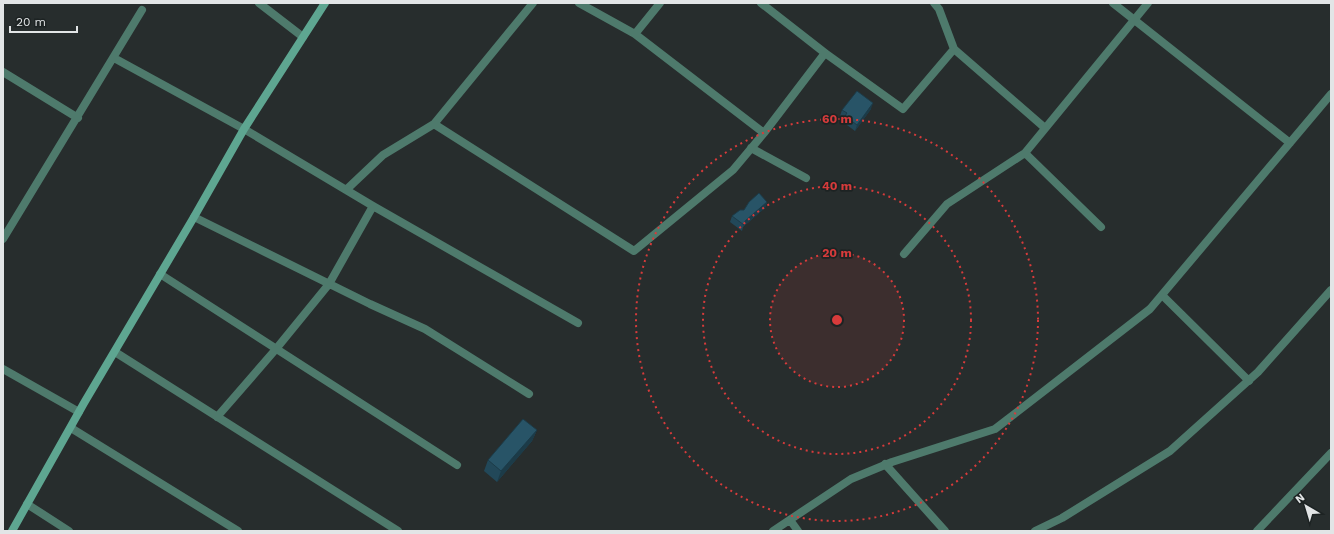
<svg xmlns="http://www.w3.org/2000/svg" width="1334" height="534" font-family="'Work Sans',sans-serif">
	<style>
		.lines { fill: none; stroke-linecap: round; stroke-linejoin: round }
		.street { stroke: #4e7a6c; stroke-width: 8 }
		.secondary { stroke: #5ea691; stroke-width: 8 }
		.wall { fill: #224859 }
		.shaded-wall { fill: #1c3b48 }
		.building { fill: #285467; stroke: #1c3b48 }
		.ring { fill: none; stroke: #d73b3b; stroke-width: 2; stroke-dasharray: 2 4 }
		.centre { fill: #d73b3b; stroke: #1d2323; stroke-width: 2 }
		.ring-label { font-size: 12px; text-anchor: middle; font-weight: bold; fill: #d73b3b; stroke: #1d2323; stroke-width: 3.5; stroke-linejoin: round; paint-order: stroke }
	</style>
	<rect width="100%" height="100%" fill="#272d2d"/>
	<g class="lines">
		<!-- street -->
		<path class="street" d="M259 3 303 37
			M579 3 635 34
			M660 3 635 34 764 133
			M1113 3 1290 143
			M954 49 1045 128
			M825 53 903 109 954 49 939 9 934 3
			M114 58 244 129 373 206 578 323
			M3 72 78 118
			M434 124 533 3
			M751 148 806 178
			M1025 153 1101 227
			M346 190 383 155 434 124 634 251 733 170 764 133 825 53 761 3
			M194 217 370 304 425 329 529 394
			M3 239 142 10
			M904 254 947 204 1025 153 1148 3
			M160 274 457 465
			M1162 295 1249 381
			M115 352 398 531
			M3 369 79 412
			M217 417 276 349 329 284 373 206
			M71 428 238 531
			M885 464 945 531
			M27 504 69 531
			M790 520 798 531
			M773 531 851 479 892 462 995 429 1150 309 1331 94
			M1035 531 1062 518 1170 451 1258 372 1331 290
			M1257 531 1331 453"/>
		<!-- secondary -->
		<path class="secondary" d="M12 531 84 403 194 217 244 129 325 3"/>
	</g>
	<!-- wall -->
	<path class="wall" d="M871 109 855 131 843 122 844 119 840 116 842 110Z
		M767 202 765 208 743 227 742 231 730 222 732 216 744 210Z
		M537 430 532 441 497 482 484 471 488 460Z"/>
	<!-- shaded-wall -->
	<path class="shaded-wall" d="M873 103 871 109 855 131 857 125Z
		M767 202 765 208 743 227 745 221Z
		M537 430 532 441 497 482 501 471Z"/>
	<!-- building -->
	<path class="building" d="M857 91 873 103 857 125 845 116 847 113 842 110Z
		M759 193 767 202 745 221 744 225 732 216 740 210H744L749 202Z
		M523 419 537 430 501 471 488 460Z"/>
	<!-- distance rings -->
	<circle cx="837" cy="320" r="67" fill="#d73b3b" fill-opacity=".12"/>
	<g class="ring">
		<circle cx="837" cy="320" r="67"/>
		<circle cx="837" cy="320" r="134"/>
		<circle cx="837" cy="320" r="201"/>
	</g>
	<circle cx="837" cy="320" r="6" class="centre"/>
	<g class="ring-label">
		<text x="837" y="123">60 m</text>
		<text x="837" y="190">40 m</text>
		<text x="837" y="257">20 m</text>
	</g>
	<!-- border -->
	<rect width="1334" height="534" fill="none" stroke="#e2e5e6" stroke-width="8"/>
	<!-- north arrow -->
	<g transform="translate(1306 506) rotate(322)" stroke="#1d2323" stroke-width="3" paint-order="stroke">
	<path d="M0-3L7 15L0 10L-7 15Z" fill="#e2e5e6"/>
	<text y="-6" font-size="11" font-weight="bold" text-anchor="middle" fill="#e2e5e6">N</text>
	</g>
	<!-- scale -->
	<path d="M10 26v6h67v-6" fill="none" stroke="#e2e5e6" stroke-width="2"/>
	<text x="16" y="26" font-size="12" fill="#e2e5e6" stroke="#1d2323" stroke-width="3" paint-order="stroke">20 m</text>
</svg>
